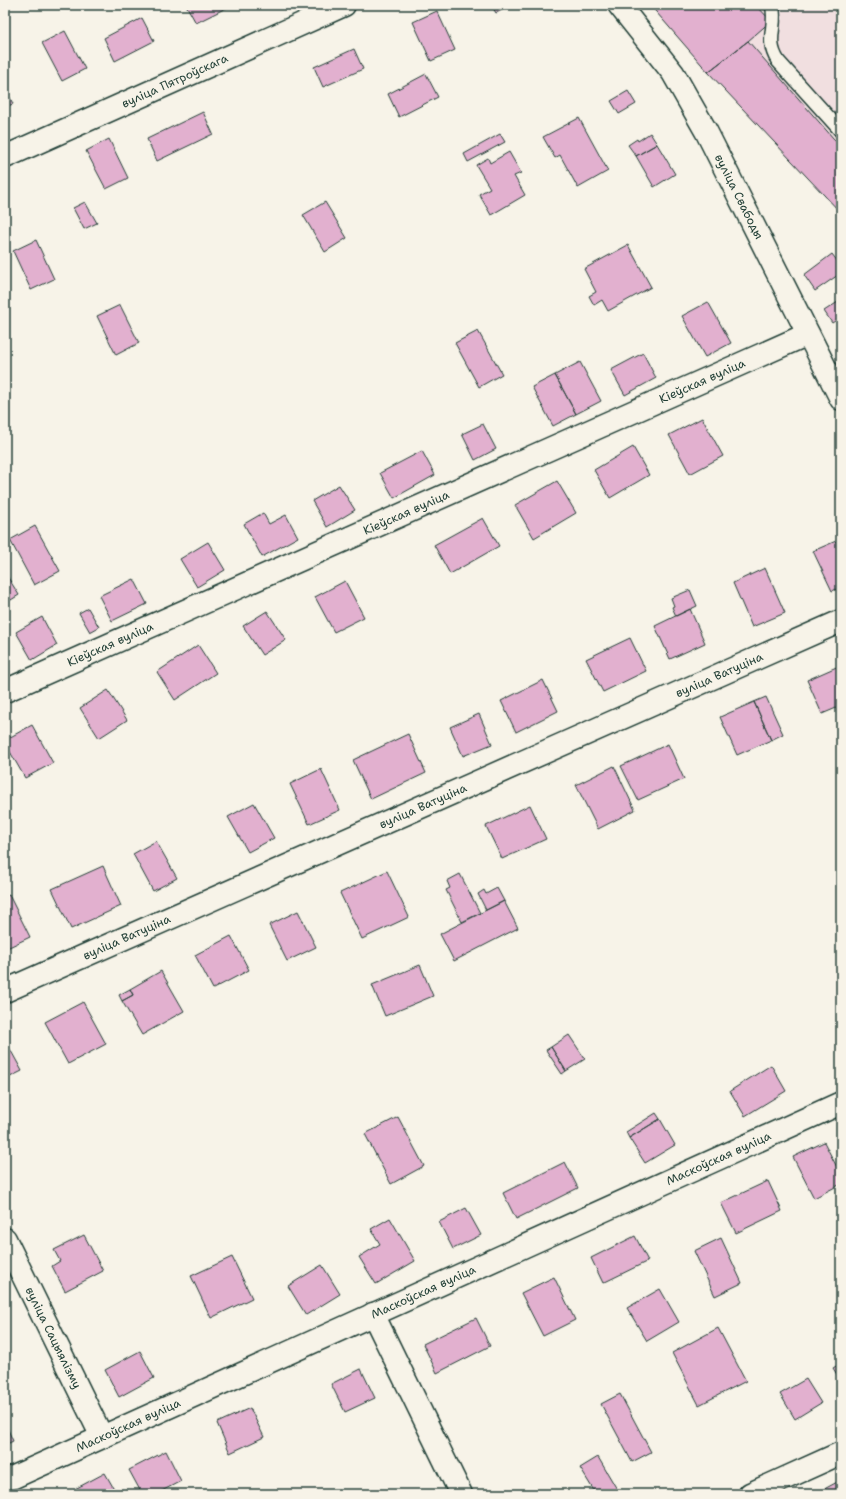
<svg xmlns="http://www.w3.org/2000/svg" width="846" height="1499" font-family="'Shantell Sans',sans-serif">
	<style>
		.built { fill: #f1dfe0 }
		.building { fill: #e2b0cf; stroke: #1f3d34 }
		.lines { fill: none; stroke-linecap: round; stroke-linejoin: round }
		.lane-casing { stroke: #1f3d34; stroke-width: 16 }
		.street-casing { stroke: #1f3d34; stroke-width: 25 }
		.secondary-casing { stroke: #1f3d34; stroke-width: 25 }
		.lane { stroke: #f7f3e8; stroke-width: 13 }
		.street { stroke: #f7f3e8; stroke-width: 22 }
		.secondary { stroke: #f7f3e8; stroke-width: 22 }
		.labels { text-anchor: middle; stroke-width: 4; stroke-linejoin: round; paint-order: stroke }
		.street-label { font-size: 12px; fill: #1f3d34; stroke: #f7f3e8 }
	</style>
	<rect width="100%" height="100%" fill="#f7f3e8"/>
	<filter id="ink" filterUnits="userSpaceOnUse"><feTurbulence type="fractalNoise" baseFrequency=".025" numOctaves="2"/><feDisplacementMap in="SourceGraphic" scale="8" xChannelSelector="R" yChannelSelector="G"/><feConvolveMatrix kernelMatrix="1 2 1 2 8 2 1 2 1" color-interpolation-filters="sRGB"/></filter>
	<g filter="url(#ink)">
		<!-- built -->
		<path class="built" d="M650 5H841V213L708 72Z"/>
		<!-- building -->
		<path class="building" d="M186 5H232L196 23Z
			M491 5H512L496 13Z
			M650 5H756L771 21 748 41 708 72Z
			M437 11 455 50 431 61 413 22Z
			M142 18 154 41 115 61 104 38Z
			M65 31 85 69 62 81 42 43Z
			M748 41 841 147V213L708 72Z
			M354 49 363 69 323 87 314 67Z
			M426 74 438 97 399 117 388 94Z
			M5 87 13 104 5 107Z
			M628 91 636 104 619 114 611 101Z
			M203 112 213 134 157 161 147 139Z
			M579 118 608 171 578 188 560 155 555 158 543 137Z
			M650 133 657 144 636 156 628 145 637 139 638 141Z
			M500 134 505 142 468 162 464 154Z
			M109 139 128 178 106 189 86 151Z
			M657 144 675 174 654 187 636 156Z
			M509 152 521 173 514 176 525 195 491 215 479 194 490 188 476 165 488 158 490 163Z
			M85 202 97 223 84 229 73 208Z
			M325 202 347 238 325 252 303 215Z
			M36 240 54 279 31 290 13 251Z
			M628 245 651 287 608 311 602 300 594 305 589 296 596 292 584 269Z
			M832 254 841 266V273L815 291 804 275Z
			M841 300V317L832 323 824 311Z
			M708 302 731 343 705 357 682 316Z
			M120 305 139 343 116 355 97 316Z
			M478 331 502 374 479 387 455 343Z
			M643 353 656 378 625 395 611 370Z
			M580 362 601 401 576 414 555 375Z
			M555 375 576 414 553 426 532 387Z
			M702 418 723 456 690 474 669 435Z
			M483 424 496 449 475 460 462 434Z
			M633 447 649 475 610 498 594 470Z
			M422 451 435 475 394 498 380 473Z
			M557 481 576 513 534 538 515 505Z
			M339 485 355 510 327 527 312 501Z
			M263 513 269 524 286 515 298 537 262 557 244 524Z
			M483 518 499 546 450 574 434 545Z
			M35 526 60 571 34 585 10 540Z
			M836 541 841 553V587L832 591 813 551Z
			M208 542 225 570 197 587 180 559Z
			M765 568 785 613 752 627 733 583Z
			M5 576H7L19 595 6 603Z
			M134 579 147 604 112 621 99 596Z
			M345 581 364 617 334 632 315 597Z
			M690 590 697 606 676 616 672 607 674 606 671 598Z
			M88 608 99 627 90 632 79 613Z
			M690 609 705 643 670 659 655 626Z
			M267 611 286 640 262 655 243 626Z
			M42 617 57 645 32 660 16 632Z
			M630 638 646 671 603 692 586 659Z
			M198 645 216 673 175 700 157 672Z
			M841 665V706L822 714 807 680Z
			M543 680 558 711 516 732 501 701Z
			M108 690 127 720 99 738 80 708Z
			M766 697 783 734 771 740 754 702Z
			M754 702 771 740 737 755 720 717Z
			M479 714 492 744 463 756 450 727Z
			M32 725 53 763 25 778 5 743V740Z
			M408 734 426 773 371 799 353 760Z
			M668 744 684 779 638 800 621 766Z
			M614 766 635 810 598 829 576 785Z
			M321 769 340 810 309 824 290 784Z
			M254 803 274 838 248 852 228 817Z
			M530 805 546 839 502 859 486 826Z
			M156 841 177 878 153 891 133 854Z
			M103 866 121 906 71 929 52 889Z
			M387 871 409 917 362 939 340 893Z
			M460 874 480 913 462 922 446 890 450 888 447 881Z
			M497 888 504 901 486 910 478 894 484 890 486 894Z
			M9 895 30 937 5 949V897Z
			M504 901 518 928 454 961 440 934Z
			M298 911 316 947 287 961 269 925Z
			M231 936 249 970 213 989 195 955Z
			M420 965 433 996 385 1016 372 985Z
			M161 971 184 1011 142 1035 122 1001 133 995 130 989Z
			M130 989 133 995 122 1001 119 995Z
			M83 1002 106 1044 68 1064 45 1022Z
			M569 1035 585 1059 566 1071 551 1047Z
			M5 1040 22 1071 8 1078 5 1073Z
			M551 1047 566 1071 562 1074 546 1050Z
			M771 1065 786 1091 745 1116 730 1091Z
			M656 1113 660 1119 629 1138 626 1132Z
			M398 1117 424 1166 391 1184 365 1134Z
			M660 1119 675 1145 645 1163 629 1138Z
			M824 1142 841 1175V1184L814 1198 793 1157Z
			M565 1162 578 1188 516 1219 503 1193Z
			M768 1181 782 1211 736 1233 721 1203Z
			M466 1208 481 1235 453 1249 439 1222Z
			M390 1218 415 1261 376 1284 359 1257 380 1244 371 1229Z
			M84 1235 103 1271 65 1291 52 1266 60 1261 54 1250Z
			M635 1236 648 1261 603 1283 591 1258Z
			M721 1238 742 1283 715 1296 694 1251Z
			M232 1257 252 1298 211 1318 191 1276Z
			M322 1265 340 1294 306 1315 288 1286Z
			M554 1277 575 1320 543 1336 521 1293Z
			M660 1289 679 1322 647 1341 627 1308Z
			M476 1318 490 1346 437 1373 423 1344Z
			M718 1328 746 1381 699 1405 672 1353Z
			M140 1351 154 1378 119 1397 105 1370Z
			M841 1363V1381L833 1368Z
			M361 1369 375 1398 345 1412 331 1384Z
			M806 1379 821 1403 795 1419 780 1394Z
			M620 1394 651 1452 632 1462 601 1404Z
			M250 1408 264 1437 230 1453 217 1423Z
			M5 1423 13 1441 5 1445Z
			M166 1451 181 1481 156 1494H142L129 1470Z
			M598 1457 618 1491 612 1494H596L580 1468Z
			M105 1473 117 1494H77L75 1489Z
			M841 1480V1494H815Z"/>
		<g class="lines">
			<!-- lane casing -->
			<g class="lane-casing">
				<path id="lane" d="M772 5C778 26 764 39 778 61L841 131"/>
			</g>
			<!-- street casing -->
			<g class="street-casing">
				<g id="street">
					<path id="s1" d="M5 157 344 5"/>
					<path id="s2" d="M5 691 808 334"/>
					<path id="s3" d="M5 991 841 621"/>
					<path id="s4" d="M5 1239 102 1437"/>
					<path d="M373 1314 461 1494"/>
					<path d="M750 1494 841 1453"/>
				</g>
			</g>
			<!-- secondary casing -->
			<g class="secondary-casing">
				<g id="secondary">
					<path id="s5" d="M619 5 673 73 706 131 841 399"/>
					<path id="s6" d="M5 1481 841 1103"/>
				</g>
			</g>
			<!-- lane -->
			<use href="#lane" class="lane"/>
			<!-- street -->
			<use href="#street" class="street"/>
			<!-- secondary -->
			<use href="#secondary" class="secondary"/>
		</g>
	</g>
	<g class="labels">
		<!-- street labels -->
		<g class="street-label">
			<text dy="4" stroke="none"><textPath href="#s1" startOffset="186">вуліца Пятроўскага</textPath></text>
			<text dy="4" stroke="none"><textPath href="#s5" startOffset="227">вуліца Свабоды</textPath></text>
			<text dy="4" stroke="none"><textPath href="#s2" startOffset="763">Кіеўская вуліца</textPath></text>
			<text dy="4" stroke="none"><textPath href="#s2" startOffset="439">Кіеўская вуліца</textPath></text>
			<text dy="4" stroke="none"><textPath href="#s2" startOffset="115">Кіеўская вуліца</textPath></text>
			<text dy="4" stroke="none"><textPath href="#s3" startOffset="781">вуліца Ватуціна</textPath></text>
			<text dy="4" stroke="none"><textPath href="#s3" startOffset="457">вуліца Ватуціна</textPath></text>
			<text dy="4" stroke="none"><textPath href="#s3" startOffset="133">вуліца Ватуціна</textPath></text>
			<text dy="4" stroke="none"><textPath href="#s6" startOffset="783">Маскоўская вуліца</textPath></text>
			<text dy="4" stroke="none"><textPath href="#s6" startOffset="459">Маскоўская вуліца</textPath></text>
			<text dy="4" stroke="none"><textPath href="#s4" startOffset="110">вуліца Сацыялізму</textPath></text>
			<text dy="4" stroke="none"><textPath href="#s6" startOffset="135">Маскоўская вуліца</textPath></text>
		</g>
	</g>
	<!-- margin -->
	<rect width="846" height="1499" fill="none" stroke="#f7f3e8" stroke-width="20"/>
	<rect x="10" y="10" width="826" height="1479" fill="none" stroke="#1f3d34" stroke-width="1.5" filter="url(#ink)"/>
</svg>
